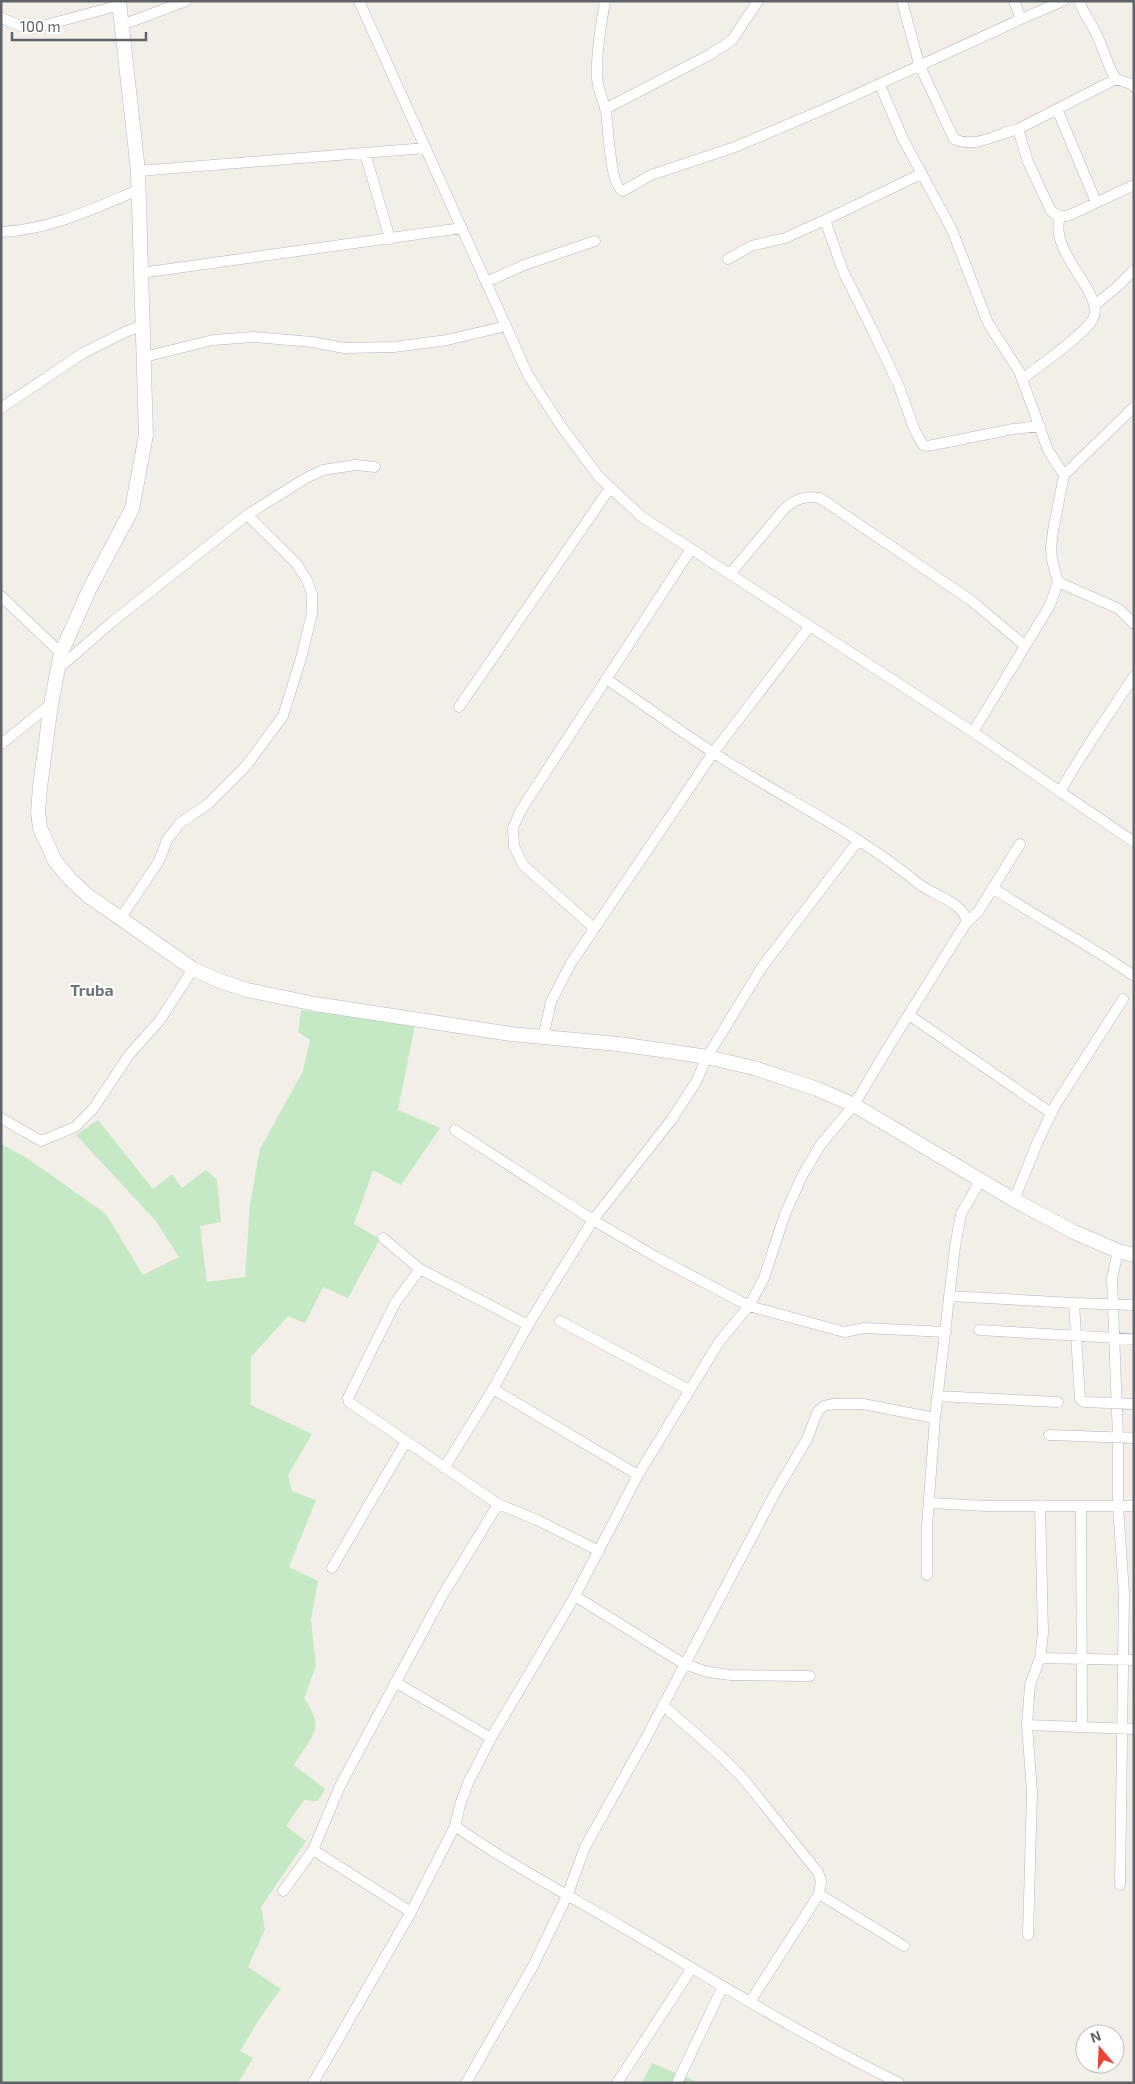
<svg xmlns="http://www.w3.org/2000/svg" width="1135" height="2084" font-family="'Exo 2',sans-serif">
	<style>
		.green { fill: #c5e8c5 }
		.lines { fill: none; stroke-linecap: round; stroke-linejoin: round }
		.street-casing { stroke: #b5b8bc; stroke-width: 11 }
		.secondary-casing { stroke: #b6babf; stroke-width: 15 }
		.street { stroke: #fff; stroke-width: 10 }
		.secondary { stroke: #fff; stroke-width: 14 }
		.labels { text-anchor: middle; stroke-width: 4; stroke-linejoin: round; paint-order: stroke }
		.quarter-label { font-size: 16px; font-weight: bold; fill: #70757a; stroke: #fff }
	</style>
	<rect width="100%" height="100%" fill="#f1efe8"/>
	<!-- green -->
	<path class="green" d="M301 1010 415 1025 398 1110 440 1128 401 1185 373 1170 354 1224 380 1239 348 1298 323 1287 305 1323 288 1316 251 1357V1405L312 1434 288 1475 292 1491 316 1500 289 1567 318 1581 311 1620 316 1666 304 1698C326 1730 312 1735 294 1765L325 1789 318 1801 304 1800 286 1826 306 1841 261 1907 265 1929 248 1967 281 1989 262 2015 240 2051 253 2058 238 2083H1V1144L27 1158 106 1214 143 1275 179 1257 155 1220 76 1135 98 1120 153 1189 172 1174 182 1188 206 1170 217 1180 221 1222 200 1226 207 1282 245 1277 250 1204 260 1149 303 1071 310 1040 298 1032Z
		M652 2063 700 2083H642Z"/>
	<g class="lines">
		<!-- street casing -->
		<g class="street-casing">
			<path id="street" d="M359 1 528 375 561 426 599 477 642 517 973 732 1134 842
				M605 1C601 26 596 52 597 78 598 90 603 99 606 111 608 125 610 187 623 191L651 175 735 147 827 108 1021 19
				M902 1 919 64 954 139C975 149 996 134 1018 129L1028 162 1051 211 1060 217 1070 215 1134 185
				M1014 1 1021 19 1063 1
				M1079 1C1084 15 1094 26 1099 40 1105 53 1108 67 1116 79L1131 84 1134 87
				M1 18 23 27 35 28 120 5
				M122 25 186 1
				M880 85 903 139 952 230 988 323 1019 371 1048 450 1064 475
				M605 109 711 54 732 40 758 1
				M1057 109 1096 202
				M1018 129 1116 79
				M365 153 390 239
				M138 171 426 148
				M825 220 921 174
				M1 232C50 230 93 209 138 190
				M728 259 751 246 785 238 825 220 843 271 873 331 898 384 915 431 923 445 928 446 1013 429 1040 426
				M141 273 462 228
				M486 282 524 265 595 241
				M1095 305 1118 286 1134 270
				M144 357 213 340 253 337 312 342 344 348 394 347 447 340 506 326
				M1022 379C1039 366 1084 335 1093 319 1106 294 1048 253 1060 217
				M1 408 83 353 125 332 142 326
				M730 574 785 508C797 498 805 496 820 498L972 601 1025 646
				M1058 582 1119 609 1134 624
				M1 596 61 653
				M59 668 112 622 247 515 306 478 323 470 355 465 375 467
				M608 680C654 712 700 746 749 775 807 810 867 841 919 884 931 894 968 904 966 923L886 1051 854 1105 821 1144 802 1176 785 1214 764 1278 749 1306 719 1342 638 1475 575 1596 491 1738 468 1783 460 1805 455 1826C509 1864 568 1895 624 1928 715 1981 805 2037 899 2083
				M459 707 610 488
				M973 732 1050 605 1058 582 1052 560 1051 548 1053 531 1064 475 1134 407
				M1 744 51 704
				M1060 792C1082 752 1109 715 1134 676
				M993 888C1039 919 1089 944 1134 976
				M120 919 159 861 167 840 180 823 208 804 246 766 283 716 302 655 312 613V594L307 580 296 563 247 515
				M966 923 978 912 1020 844
				M594 928 523 865 514 846 513 828 521 810 691 549
				M909 1015 1051 1113
				M543 1038 551 1002 571 963 713 753 810 626
				M1 1118 41 1141 75 1127 93 1109 129 1055 160 1020 193 969
				M455 1130 593 1220 656 1257 749 1306 844 1332 864 1328 946 1332
				M1014 1200 1038 1141 1056 1104 1123 999
				M383 1238 420 1269 528 1325
				M1118 1251 1112 1279 1118 1438V1506L1124 1593 1120 1885
				M420 1269 395 1303 348 1398 349 1402 498 1504 537 1520 599 1551
				M949 1296 1074 1303
				M1134 1305 1074 1303 1080 1399 1084 1402 1134 1404
				M560 1321 689 1390
				M979 1330 1134 1339
				M493 1389 638 1475
				M937 1396 1058 1402
				M1049 1435 1134 1438
				M444 1468 493 1389 528 1325 593 1220 672 1119 696 1082 707 1057 762 967 858 841
				M929 1503 987 1506H1134
				M1081 1506 1082 1727
				M332 1568 405 1443
				M927 1575V1526L935 1418 955 1247 961 1214 980 1181
				M575 1596 684 1664 708 1672 731 1675 810 1676
				M1040 1658 1134 1660
				M395 1682 491 1738
				M663 1705C690 1730 720 1752 744 1780 769 1810 793 1842 818 1872L821 1881 819 1894 750 2002
				M1027 1725 1134 1729
				M313 1850 411 1912
				M283 1891 313 1850 340 1786 441 1598 498 1504
				M819 1894 904 1946
				M1028 1935 1032 1792 1027 1725 1030 1685 1040 1658 1043 1633 1040 1505
				M313 2083 411 1912 455 1826
				M466 2083 533 1966 567 1896 585 1847 646 1738 774 1495 807 1439 818 1411 824 1406 834 1404H863L935 1418
				M617 2083 692 1968
				M677 2083 723 1986"/>
		</g>
		<!-- secondary casing -->
		<g class="secondary-casing">
			<path id="secondary" d="M119 1 138 171 146 435 132 509 90 588 61 653 51 704 40 787 38 812 40 828 55 861 70 879 87 895 193 969 220 981 247 990 315 1004 511 1034 618 1044 661 1050 707 1057 754 1068 817 1089 854 1105 1014 1200 1074 1232 1118 1251 1134 1255"/>
		</g>
		<!-- street -->
		<use href="#street" class="street"/>
		<!-- secondary -->
		<use href="#secondary" class="secondary"/>
	</g>
	<g class="labels">
		<!-- quarter labels -->
		<g class="quarter-label">
			<text x="92" y="996">Truba</text>
		</g>
	</g>
	<!-- border -->
	<rect width="1135" height="2084" fill="none" stroke="#5f6368" stroke-width="5"/>
	<!-- north arrow -->
	<g transform="translate(1100 2049) rotate(341)"><circle r="24" fill="#ffffff" stroke="#bfc1c3"/>
	<path d="M0-4L9 19L0 12L-9 19Z" fill="#ea4335"/>
	<text y="-8" font-size="14" font-weight="bold" text-anchor="middle" fill="#5f6368">N</text>
	</g>
	<!-- scale -->
	<path d="M12 32v8h134v-8" fill="none" stroke="#5f6368" stroke-width="2.5"/>
	<text x="20" y="32" font-size="15" fill="#5f6368" stroke="#ffffff" stroke-width="4" paint-order="stroke">100 m</text>
</svg>
